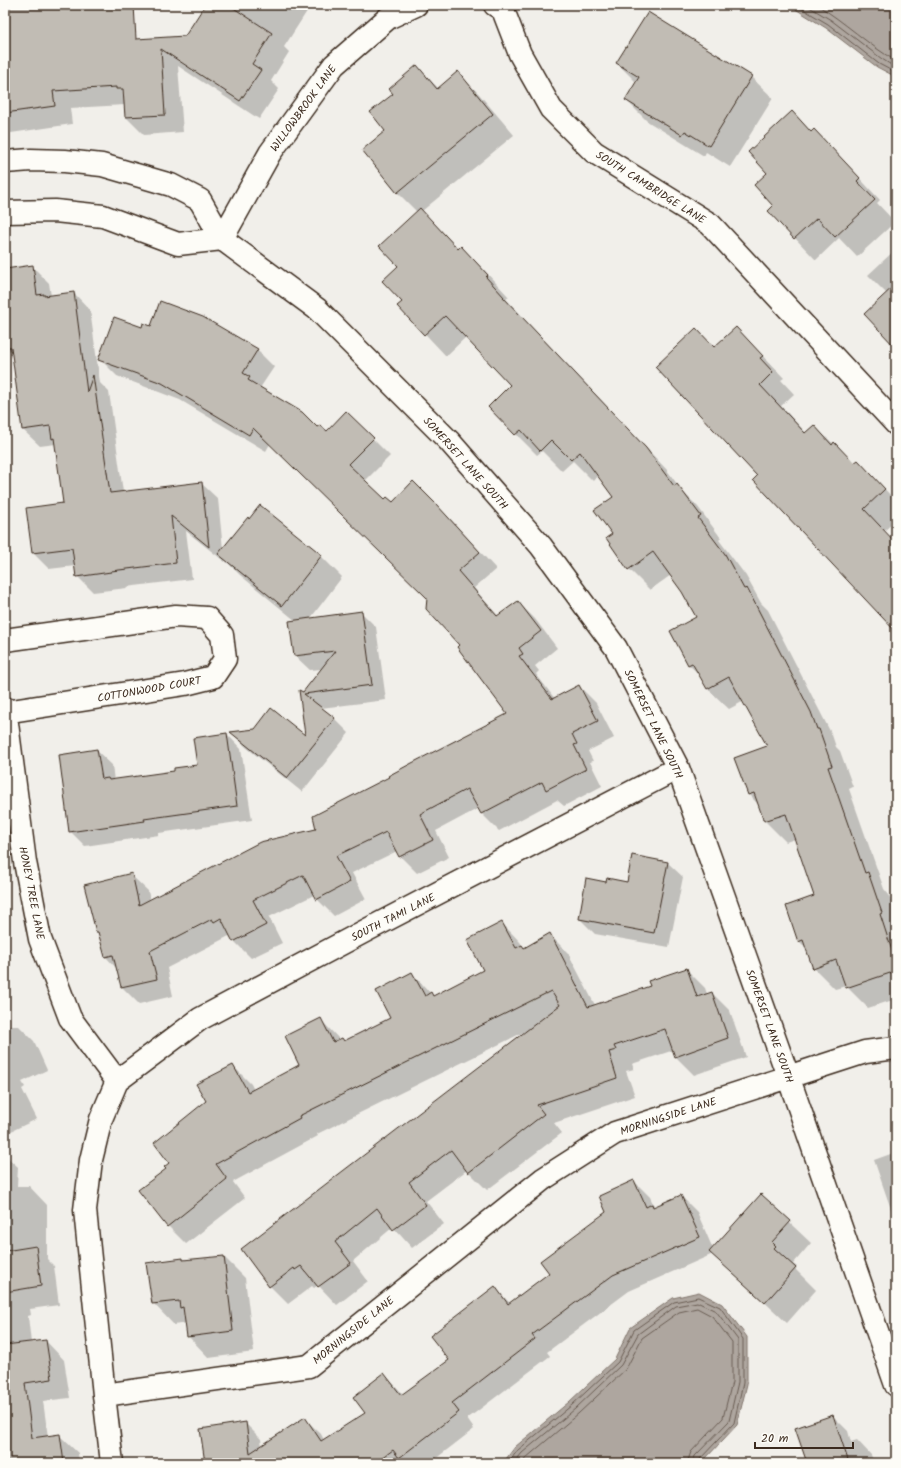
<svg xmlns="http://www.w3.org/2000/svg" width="901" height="1468" font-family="Kalam,sans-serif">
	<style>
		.water { fill: #aea69f; stroke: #80746b }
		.shadow { fill: #0003 }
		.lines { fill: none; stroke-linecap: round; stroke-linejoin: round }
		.shore { stroke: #695c52; stroke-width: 1 }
		.building { fill: #c1bcb4; stroke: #3b2a1e }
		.minor-casing { stroke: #3b2a1e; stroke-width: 25 }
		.minor { stroke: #fdfcf7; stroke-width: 22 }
		.labels { text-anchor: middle; stroke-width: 3.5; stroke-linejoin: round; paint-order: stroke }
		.street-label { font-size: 11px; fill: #3b2a1e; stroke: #fdfcf7 }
	</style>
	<rect width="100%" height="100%" fill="#f1efea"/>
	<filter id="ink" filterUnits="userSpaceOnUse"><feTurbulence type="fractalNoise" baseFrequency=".025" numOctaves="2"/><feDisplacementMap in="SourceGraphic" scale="8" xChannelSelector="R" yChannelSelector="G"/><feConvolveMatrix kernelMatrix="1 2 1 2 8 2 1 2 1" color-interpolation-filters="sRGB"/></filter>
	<g filter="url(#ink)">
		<!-- water -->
		<path class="water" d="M789 5H896V77L877 67 826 28Z
			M699 1292 722 1304 747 1337V1384L737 1425 705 1459 701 1463H503L515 1447 569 1402 615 1359 630 1328 673 1298Z"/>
		<!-- shadow -->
		<path class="shadow" d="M5 5H60L65 45 185 37 207 5H311L284 47 289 52 271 81 279 89 259 119 178 66 183 132 144 135 126 117 125 105 70 108 72 124 11 133 5 126Z
			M617 63 751 77 773 98 730 167 706 152 704 156 647 121 626 100 637 83Z
			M417 67 439 89 458 73 479 94 514 135 422 211 459 249 461 247 482 268 509 297 506 299 524 318V319L667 470 682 491 698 507 721 538 719 540 746 576 761 603 768 610 832 735 836 747 840 751 853 787 849 789 884 889 889 895 896 914V999L868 1008 846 986 835 989 814 968 808 950 799 941 816 897 795 839 786 842 765 821 760 806 749 795 736 758 769 747 744 701 729 709 707 688 701 676 689 665 672 631 697 618 683 591 671 575 650 590 629 569 613 534 614 497 598 475 593 481 573 461 562 471 542 451 537 455 516 434 512 385 466 337 446 356 399 306 403 302 399 266 417 212 398 193 386 131 394 94Z
			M792 112 812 133 835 152 880 200 877 203 895 222 857 257 839 238 816 260 769 211 774 206 768 173Z
			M896 249V347L887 294 868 275Z
			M32 266 49 283 51 296 74 293 90 310 100 383 109 392 123 492 201 483 218 499 223 549 321 556 342 577 310 619 361 612 376 627 386 700 321 708 334 718 349 733 302 792 246 747 232 733 307 737 303 694 322 669 310 670 295 656 296 621 240 575 225 560V562L186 531 192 579 126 587 127 588 93 592 77 576 75 566 49 569 33 553 64 504 56 444 40 446 23 430 13 354 6 347 5 270Z
			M151 327 257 350 274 367 260 388 317 429 327 432 346 412 390 456 365 481 385 501 393 503 436 505 453 522 496 569 474 588 499 617 518 602 535 619 557 648 535 666 539 671 536 674 555 699 579 686 596 703 614 738 588 751 593 761 590 762 602 786 564 806 557 800 499 831 482 814 479 808 436 831 449 857 417 873 400 856 397 851 352 873 366 899 334 916 317 899 314 895 269 917 282 943 251 958 229 936 167 968 173 996 139 1004 122 987 117 969 106 957 100 936 97 932 131 875 148 891 150 900 317 830 390 778 508 714 428 598 270 444 266 451 180 400 117 376 100 359 142 328Z
			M736 328 784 378 781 380 794 394 781 406 806 433 814 426 855 464 858 461 896 501V520L884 531 896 543V630L715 348Z
			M227 734 241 749 252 820 159 833V835L85 846 70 831 97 751 112 765 114 781 175 772 198 766Z
			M668 863 683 877 669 947 595 934 580 919 628 884Z
			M502 923 520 942 524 948 550 935 568 953 595 1005 651 986 686 969 705 988 707 994 712 993 730 1011 746 1057 694 1075 676 1057 674 1050 632 1064 634 1069 626 1071 635 1096 554 1123 562 1133 487 1190 467 1170 426 1201 444 1224 412 1248 393 1227 353 1261 368 1281 337 1305 318 1285 314 1288 312 1286 288 1304 270 1286 526 1031 317 1134 318 1136 233 1182 245 1198 186 1244 168 1226 167 1169 207 1101 233 1066 251 1084 254 1090 300 1065 321 1020 340 1040 342 1039 345 1041 391 1018 412 973 434 997 484 971Z
			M5 956 11 977 5 979Z
			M9 1026H19L34 1041 47 1070 22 1082 25 1087 22 1089 37 1119 5 1134V1028Z
			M896 1124V1132L893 1125Z
			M896 1152V1217L892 1212 874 1160Z
			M5 1155 18 1167 17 1186H29L47 1205V1259L54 1266 59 1305 30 1309 31 1315 28 1316 31 1343 46 1341 64 1360 70 1398 43 1401 48 1437 59 1435 78 1453 79 1463H5Z
			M634 1181 650 1197 655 1208 681 1196 697 1212 713 1249 761 1196 811 1243 793 1264 797 1267 795 1269 816 1290 787 1323 713 1254 629 1291 547 1352 550 1356 467 1419 474 1429 430 1463H289L304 1418 321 1434 324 1440 367 1413 384 1374 403 1394 450 1360 494 1288 510 1303 551 1273 608 1213Z
			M224 1257 245 1278 254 1352 209 1358 188 1336 186 1323 174 1325 153 1303 183 1259 185 1261Z
			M833 1416 848 1431 851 1442 857 1440 871 1455 874 1463H808Z
			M245 1423 261 1439 264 1463H203V1460L206 1459Z"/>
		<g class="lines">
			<!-- shore -->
			<path class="shore" d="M796 5 828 24 879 64 896 73
				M806 5 831 20 882 59 896 68
				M817 5C845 22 868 45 896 61
				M508 1463 518 1450 572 1405 618 1362 634 1330 674 1302 698 1297 720 1307 743 1339V1383L734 1423 700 1459 699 1463
				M514 1463 522 1453 575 1409 621 1365 638 1334 676 1306 697 1302 716 1311 738 1340V1382L729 1421 695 1456 693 1463
				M522 1463 526 1458 579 1413 626 1369 642 1338 679 1312 697 1308 712 1316 732 1342V1382L723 1418 691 1452 687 1463"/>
		</g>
		<!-- building -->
		<path class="building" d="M5 5H134L136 39 185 36 205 5H229L272 33 252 64 261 70 240 101 161 49 165 115 125 117 123 89H116V87L53 91 55 106 5 113Z
			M648 12 752 76 709 146 685 131 682 135 625 100 639 77 616 63Z
			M417 65 437 89 458 71 493 114 397 193 362 150 385 131 370 112 393 94 389 89Z
			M792 111 811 132 814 129 860 178 857 181 875 200 835 237 817 218 794 239 768 211 773 206 754 185 767 173 748 152Z
			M420 208 458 249 461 246 488 275 486 277 504 297H503L646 448 674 486 677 484 701 516 698 518 725 554 744 589 747 588 811 712 817 729H819L832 766 828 767 865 873 868 872 882 913 880 914 896 963V971L846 988 836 960 813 969 803 940 798 942 786 906 814 896 786 814 764 821 754 793 748 795 734 758 767 746 729 677 707 689 692 663 688 665 670 631 696 617 682 592 653 552 628 570 606 538 612 534 594 510 613 497 580 452 571 460 551 440 540 451 521 430 515 435 488 407 510 385 445 316 424 335 397 306 402 302 382 281 398 266 379 246Z
			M33 265 37 295 44 294V296L74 292 87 392 93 375 110 493 202 482 209 547 171 516 176 563 111 571V572L76 577 72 548 32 553 26 508 63 503 54 438 52 439 50 426 22 430 11 347H5V269Z
			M896 284V348L864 314Z
			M160 301 203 317 258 349 243 373 250 377 248 380 302 412 317 427 320 425 327 431 346 411 374 438 348 464 385 499 387 497 393 502 413 481 436 504 480 552 458 571 497 616 518 601 541 631 519 648 523 654 519 656 552 699 579 685 598 721 572 734 577 744 574 745 586 769 546 790 542 782 481 814 467 789 420 814 433 840 399 857 386 832 336 856 350 882 316 900 303 875 253 900 266 925 233 942 221 918 214 922 212 919 150 951 157 979 121 987 113 955 105 957 98 932H96L84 885 132 873 139 905 260 842 316 829 313 816 389 777 388 776 412 763 507 714 457 647 459 645 426 609 427 598 253 428 249 435 162 383 98 360 114 317 142 327 143 323 151 326Z
			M736 327 763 356 760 358 773 372 760 385 805 433 814 425 832 445 834 442 854 463 858 460 885 489 864 509 896 543V632L753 480 757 476 655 367 696 328 714 347Z
			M260 505 322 555 282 606 218 554 248 517 249 519Z
			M362 611 372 685 304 694 335 718 287 778 230 732 255 729 271 708 305 735 299 690 303 692 335 651 294 656 289 621Z
			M227 733 237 806 144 819 145 821 69 832 59 755 97 749 102 779 108 778 109 780 174 771V768L197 765 193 738Z
			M632 855 668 862 654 933 579 919 586 878 606 882 607 878 627 882Z
			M502 922 516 948 522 945 524 948 550 933 588 1007 650 986 648 981 687 968 697 997 712 992 728 1038 675 1057 665 1029 614 1046 616 1050 609 1052 617 1078 537 1105 544 1114 468 1173 451 1150 409 1182 426 1205 393 1230 377 1208 335 1242 351 1263 318 1287 301 1266 295 1270 294 1268 269 1287 241 1249 560 1005 551 991 299 1116 300 1118 216 1164 227 1179 167 1227 138 1190 166 1169 164 1167 169 1163 154 1143 206 1101 196 1084 233 1065 248 1092 299 1065 285 1036 321 1018 333 1042 342 1038 344 1041 390 1018 376 991 412 972 425 996 431 992 433 996 483 970 467 940Z
			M634 1180 646 1207 652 1204 653 1207 681 1195 700 1237 613 1275 532 1335 535 1339 452 1403 459 1412 399 1458 393 1450 375 1463H205L200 1429 246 1422 250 1453 305 1417 321 1441 365 1413 353 1397 384 1373 401 1395 449 1360 430 1336 495 1286 508 1304 549 1273 540 1261 606 1212 599 1196Z
			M761 1194 791 1221 772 1242 776 1246 774 1248 796 1268 765 1303 709 1252Z
			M36 1246 41 1286 5 1292V1251Z
			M224 1256 233 1331 187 1337 183 1307 180 1308 179 1301 152 1304 146 1263 183 1258V1260Z
			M46 1340 52 1379 25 1383 32 1438 60 1434 64 1463H5V1345Z
			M833 1415 849 1463H807L795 1428Z"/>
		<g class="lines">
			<!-- minor casing -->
			<g class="minor-casing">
				<path id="minor" d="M495 5 503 10 520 54 551 109 594 152 710 224 896 424
					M5 162 31 160 65 161 102 165 171 185 200 200 222 239 317 309 449 441 541 546 616 648 678 768 788 1076 896 1385
					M5 212 55 211 103 216 178 244 222 239
					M222 239 270 153 334 65 388 18 416 5
					M5 640 176 616 207 618 222 635 225 659 213 677 185 684 5 712
					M5 708 25 862 40 939 70 1018 117 1081
					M117 1081 200 1019 367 930 678 768
					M104 1395 309 1366 543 1179 615 1133 865 1052 896 1048
					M112 1463 104 1395 85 1210 91 1160 101 1119 117 1081"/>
			</g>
			<!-- minor -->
			<use href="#minor" class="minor"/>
		</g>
	</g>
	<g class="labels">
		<!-- street labels -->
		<g class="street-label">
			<text transform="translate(303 108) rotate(-54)" y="4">WILLOWBROOK LANE</text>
			<text transform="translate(651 187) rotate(32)" y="4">SOUTH CAMBRIDGE LANE</text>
			<text transform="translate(466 463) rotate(48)" y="4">SOMERSET LANE SOUTH</text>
			<text transform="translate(149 689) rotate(-10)" y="4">COTTONWOOD COURT</text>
			<text transform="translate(654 724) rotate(64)" y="4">SOMERSET LANE SOUTH</text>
			<text transform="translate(32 893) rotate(79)" y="4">HONEY TREE LANE</text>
			<text transform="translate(393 917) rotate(-27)" y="4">SOUTH TAMI LANE</text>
			<text transform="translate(770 1026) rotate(70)" y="4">SOMERSET LANE SOUTH</text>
			<text transform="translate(668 1116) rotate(-18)" y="4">MORNINGSIDE LANE</text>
			<text transform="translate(353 1330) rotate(-39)" y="4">MORNINGSIDE LANE</text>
		</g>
	</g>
	<!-- margin -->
	<rect width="901" height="1468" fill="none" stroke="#fdfcf7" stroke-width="20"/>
	<rect x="10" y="10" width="881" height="1448" fill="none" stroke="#3b2a1e" stroke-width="1.5" filter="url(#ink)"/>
	<!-- scale -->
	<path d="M755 1442v6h98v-6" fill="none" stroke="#3b2a1e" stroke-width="2"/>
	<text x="761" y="1442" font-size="12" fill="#3b2a1e" stroke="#fdfcf7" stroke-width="3" paint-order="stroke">20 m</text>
</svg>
